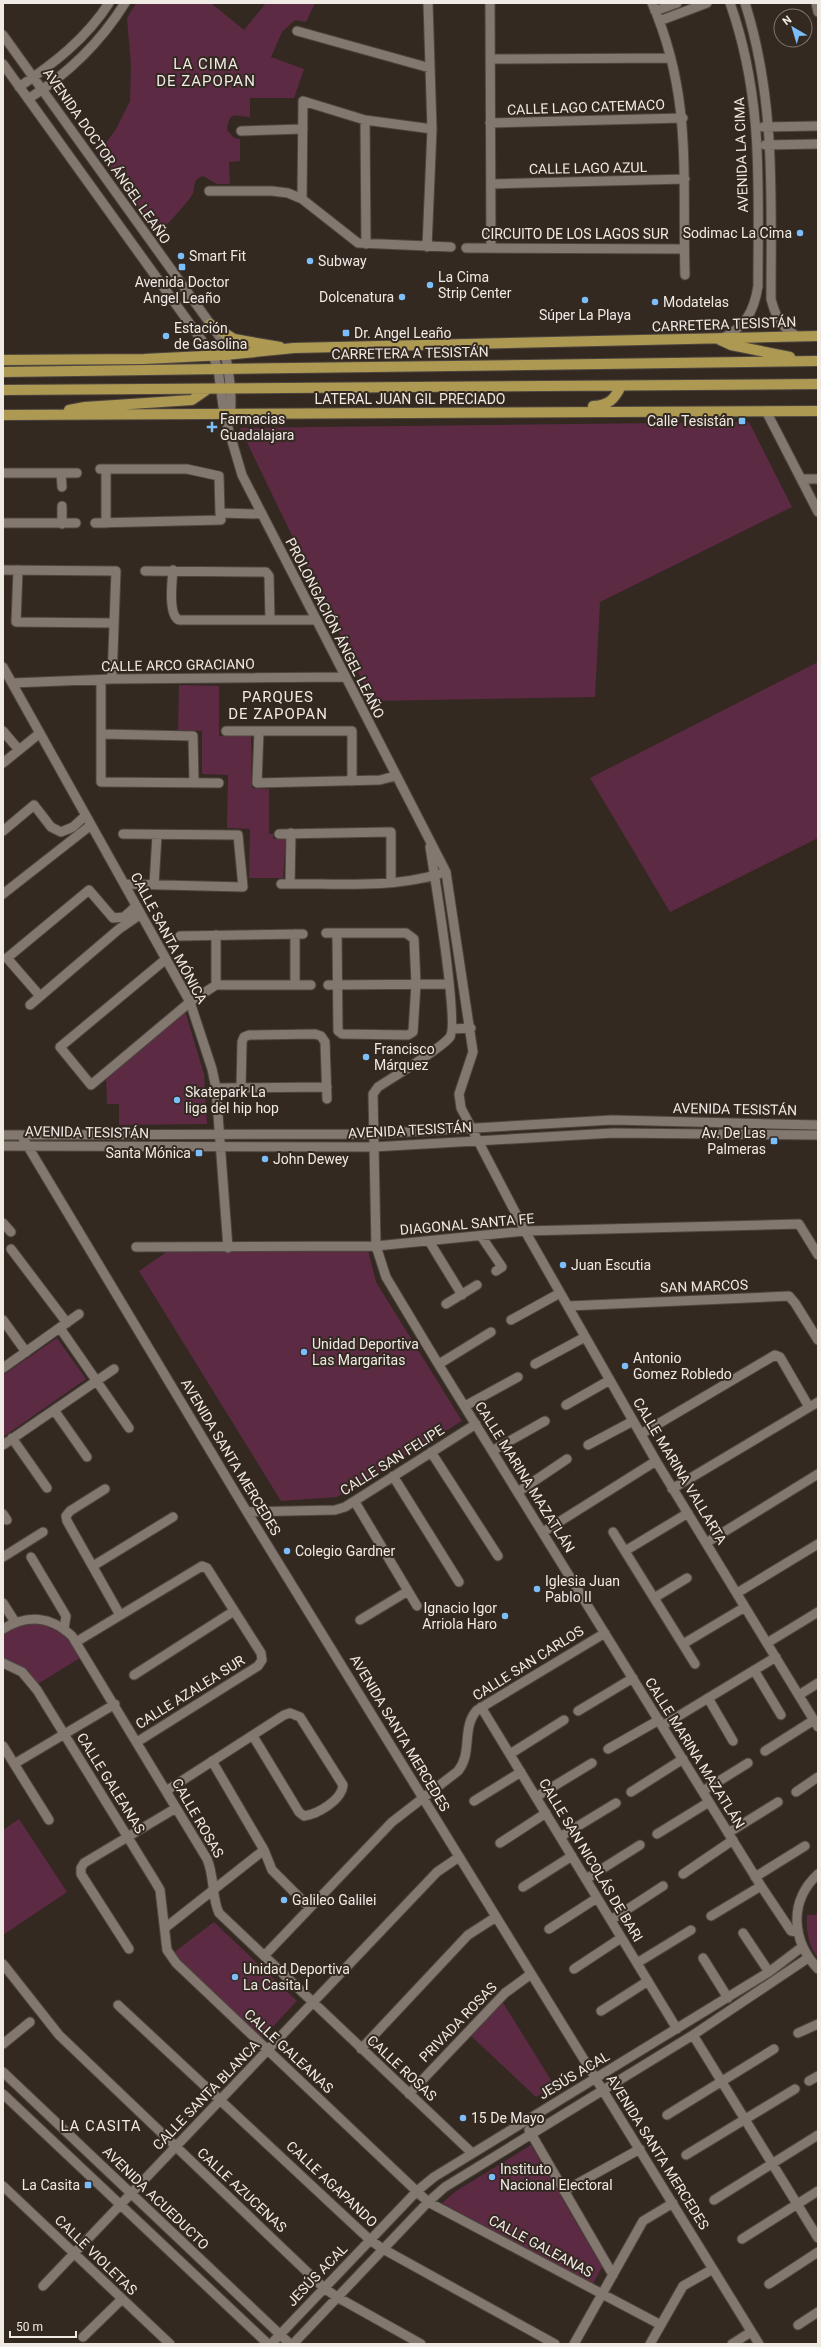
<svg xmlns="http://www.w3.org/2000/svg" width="821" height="2347" font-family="Roboto,sans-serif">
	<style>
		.green { fill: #5c2a43 }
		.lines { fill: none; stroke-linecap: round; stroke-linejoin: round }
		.minor-casing { stroke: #4d463f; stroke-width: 11 }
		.major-casing { stroke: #4d463f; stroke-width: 12 }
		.minor { stroke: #83786f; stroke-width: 9 }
		.major { stroke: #ae9953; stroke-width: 10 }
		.poi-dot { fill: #7cbef9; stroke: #332921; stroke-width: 1.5 }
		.labels { text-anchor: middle; stroke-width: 4; stroke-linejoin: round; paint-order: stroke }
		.street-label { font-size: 14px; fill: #f0eae5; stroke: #332921 }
		.poi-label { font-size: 14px; fill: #f0eae5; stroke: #332921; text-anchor: start }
		.neighbourhood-label { font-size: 15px; letter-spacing: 1px; fill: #f0eae5; stroke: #332921 }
	</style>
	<rect width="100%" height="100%" fill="#332921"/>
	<!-- green -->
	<path class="green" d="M136 3H211L244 30 266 3H315L306 22 295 20 282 32 271 57 304 69 294 98H250V117C236 116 229 110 227 130L234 138 240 139V161L229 162 230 184H217L203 176C193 179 195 185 193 193 190 201 164 227 158 235L98 154 116 129 130 101 131 66 127 18Z
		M749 422 792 507 600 602 595 697 372 701 240 428Z
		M818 662V838L670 912 590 778Z
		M179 685 219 686V736H251L252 788 269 789V834H274L273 839H286L283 878H249L250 829 227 828 228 775 202 774V731L178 730Z
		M185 1011 204 1074 207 1124 119 1125V1104H107L106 1077Z
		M368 1250 376 1282 462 1421 337 1497 281 1501 139 1271 168 1251Z
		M57 1338 86 1379 3 1437V1375Z
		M32 1622C58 1627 67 1635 80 1658L36 1685 3 1660V1633L17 1625Z
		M19 1819 67 1892 3 1935V1830Z
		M818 1909V1958C808 1945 806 1931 807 1915H816Z
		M214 1922 297 2001 262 2038 172 1954Z
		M502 2001 554 2085 536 2097 470 2035Z
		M531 2145 602 2267 593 2284 442 2203 456 2191Z"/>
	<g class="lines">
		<!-- minor casing -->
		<g class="minor-casing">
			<path id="minor" d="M490 3 491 248
				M652 3C693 97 682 177 685 275
				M745 3C776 100 771 199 771 299 775 315 781 327 795 335
				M816 3 818 12
				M655 11 677 3
				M659 21 707 3
				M297 31 430 68
				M3 35 219 336C228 355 233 396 230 416
				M490 59 671 58
				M3 64 213 356 218 369 224 414 242 475 446 872 473 1052 459 1094 461 1108 525 1231 656 1461 818 1727
				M19 87C53 64 86 39 109 3
				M28 99C68 74 100 43 125 3
				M365 120 366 244
				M490 123 683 118
				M763 127 818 126
				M241 131 303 129
				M765 145 818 144
				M491 184 685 179
				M209 191H272L288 193 302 199 358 243 451 247
				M302 199 303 101 365 120 432 129
				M427 247 432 129 428 3
				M466 248 684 249
				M721 339C745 327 754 312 758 286 758 187 764 99 730 3
				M766 411 818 512
				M100 469H187L219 476 220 513
				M3 473H77
				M61 473 62 487
				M801 479H818
				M62 506V524
				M3 523H76
				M95 523 221 520 220 513 261 514
				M106 523V470
				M3 570 116 571 112 679
				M18 570 16 622 113 623
				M173 570C172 581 168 615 179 620H316
				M145 571 266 572 269 576 270 620
				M3 667 190 1002 212 1069 216 1088 228 1248
				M101 680V782L219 783
				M12 683 112 679 345 677
				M3 731 19 750
				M226 731H352V781
				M259 731 257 783 380 780 395 776
				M101 734 193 736 194 783
				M3 763 40 733
				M3 831 34 805 51 827 61 832 73 827 85 816
				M123 834 238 835 243 887 124 884
				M279 834 391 832V882
				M430 847C434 872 459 1024 450 1037 441 1049 393 1077 378 1087L373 1094 376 1246 386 1277 437 1362 761 1886 791 1931 798 1932
				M281 884C333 883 389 889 439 874
				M290 884 291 833
				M154 885 157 835
				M3 894 91 825
				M326 933H406L414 939 416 984 413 1032 408 1035 342 1034 338 1031 337 934
				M295 934V985
				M216 935V985
				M180 936 303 934
				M166 959 60 1047 91 1085 190 1002 216 985H311
				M328 985 449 984
				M40 996 7 958 89 890 113 918 124 917 136 906
				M30 1005 119 929 141 914
				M452 1029 471 1028
				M241 1087 242 1042 244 1037 249 1035 315 1034 321 1036 325 1042 327 1099
				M216 1088 327 1087
				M3 1135 372 1134 612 1120 818 1125
				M21 1135 247 1512 759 2344
				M3 1146 373 1147 613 1133 818 1135
				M3 1223 11 1232
				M481 1236 502 1267 496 1271
				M429 1241 462 1295
				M136 1247 376 1246 525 1231 799 1224 818 1255
				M11 1249 67 1323
				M446 1304 477 1285
				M568 1306 789 1296 795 1303 818 1340
				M3 1320 26 1352
				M511 1320 560 1293
				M60 1328 129 1428
				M439 1364 491 1332
				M535 1364 585 1337
				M3 1368 79 1314
				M566 1405 610 1380
				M465 1406 518 1377
				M54 1410 87 1457
				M641 1434 775 1355 780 1357 809 1407
				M12 1438 47 1488
				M3 1445 114 1369
				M588 1445 633 1421
				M492 1451 545 1421
				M431 1452 498 1556
				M393 1476 459 1582
				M105 1489 70 1511 66 1516 67 1521 120 1615
				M672 1489 818 1402
				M518 1492 567 1459
				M355 1502 417 1606
				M247 1512 335 1510 345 1507 476 1424
				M3 1514 7 1520
				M543 1532 656 1461
				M613 1532 695 1664
				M706 1543 818 1474
				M625 1551 688 1513
				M3 1557 43 1532
				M31 1557 66 1616 64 1629
				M93 1566 173 1517
				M737 1593 818 1544
				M654 1598 687 1578
				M3 1603 15 1622
				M360 1620 408 1591
				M3 1629C27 1614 51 1616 72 1636L207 1859C215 1877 211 1896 219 1913L472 2153
				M76 1642 202 1566 207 1568 261 1653 262 1660 258 1666 137 1742
				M767 1643 818 1612
				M683 1644 745 1607
				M3 1663 22 1672 37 1690 156 1883 160 1890 167 1950 176 1963 428 2202 661 2325
				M754 1670 781 1715
				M134 1675 234 1611
				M799 1695 818 1683
				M708 1698 733 1741
				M481 1707 677 2029
				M578 1711 633 1678
				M662 1726 776 1657
				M3 1746 49 1820
				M608 1749 659 1720
				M765 1751 814 1720
				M510 1754 564 1720
				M212 1761 264 1850 272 1870 310 1908
				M14 1764 115 1704
				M166 1791 284 1715 290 1713 300 1717 343 1785C342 1800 318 1814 304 1816L299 1812 253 1736
				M703 1791 748 1763
				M631 1792 683 1759
				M796 1792 818 1777
				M536 1797 592 1763
				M474 1801 521 1772
				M728 1833 778 1802
				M657 1834 709 1802
				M560 1837 616 1803
				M500 1843 546 1813
				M683 1874 733 1840
				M818 1874C788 1902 792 1941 818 1969
				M755 1877 805 1846
				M586 1879 640 1845
				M523 1887 572 1856
				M711 1916 761 1886
				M611 1920 663 1886
				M165 1928 264 1850
				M549 1929 597 1898
				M743 1933 769 1972
				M129 1949 81 1874V1868L84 1863 176 1808
				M264 1956 392 1822 458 1771C473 1753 461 1728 477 1710L605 1633
				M703 1958 728 1998
				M637 1963 691 1930
				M3 1964 59 2035 324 2288 337 2297 421 2344
				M574 1969 621 1938
				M118 2005 370 2240 383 2249 555 2344
				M601 2011 648 1981
				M798 2033 818 2024
				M693 2035 818 2238
				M3 2044 30 2022
				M361 2049 468 1935 496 1917
				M3 2072 290 2344
				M809 2081 818 2076
				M3 2094 268 2344
				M409 2094 505 1993 531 1974
				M667 2115 774 2049
				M529 2130 613 2275
				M686 2155 795 2089
				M3 2186 170 2344
				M564 2191 640 2149
				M714 2200 818 2135
				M742 2239 818 2191
				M769 2284 818 2252
				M43 2286 437 1872 459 1857
				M798 2325 818 2312
				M83 2337 122 2299
				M271 2344 417 2191 434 2177 769 1972 802 1947
				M293 2344 428 2202 445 2187 693 2035 808 1958
				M574 2344 643 2221 673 2203
				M650 2344 683 2286 713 2269
				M732 2344 751 2332"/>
		</g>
		<!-- major casing -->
		<g class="major-casing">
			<path id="major" d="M210 324 234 339 280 347
				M720 340 731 345 790 357
				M3 360 144 359 225 355 294 348 818 336
				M3 372 818 361
				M3 390 818 384
				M593 406C609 405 614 400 621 386
				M69 410 85 407 192 400 208 389
				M3 415 818 411"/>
		</g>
		<!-- minor -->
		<use href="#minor" class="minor"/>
		<!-- major -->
		<use href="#major" class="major"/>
	</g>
	<!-- markers -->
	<g class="poi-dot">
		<circle cx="800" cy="233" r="4"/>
		<circle cx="181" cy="256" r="4"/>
		<circle cx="310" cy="261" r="4"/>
		<rect x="178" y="263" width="8" height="8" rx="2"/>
		<circle cx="430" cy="285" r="4"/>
		<circle cx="402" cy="297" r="4"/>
		<circle cx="585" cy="300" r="4"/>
		<circle cx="655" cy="302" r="4"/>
		<rect x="342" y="329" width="8" height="8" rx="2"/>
		<circle cx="166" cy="336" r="4"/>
		<rect x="738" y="417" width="8" height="8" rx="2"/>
		<path d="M210 421h4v4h4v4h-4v4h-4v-4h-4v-4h4z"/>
		<circle cx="366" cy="1057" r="4"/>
		<circle cx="177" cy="1100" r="4"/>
		<rect x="770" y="1137" width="8" height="8" rx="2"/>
		<rect x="195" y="1149" width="8" height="8" rx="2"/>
		<circle cx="265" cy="1159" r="4"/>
		<circle cx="563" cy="1265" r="4"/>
		<circle cx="304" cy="1352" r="4"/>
		<circle cx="625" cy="1366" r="4"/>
		<circle cx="287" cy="1551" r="4"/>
		<circle cx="537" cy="1589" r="4"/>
		<circle cx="505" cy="1616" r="4"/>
		<circle cx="284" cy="1900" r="4"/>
		<circle cx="235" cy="1977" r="4"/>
		<circle cx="463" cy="2118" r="4"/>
		<circle cx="492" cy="2177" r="4"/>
		<rect x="84" y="2181" width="8" height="8" rx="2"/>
	</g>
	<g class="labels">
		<!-- street labels -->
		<g class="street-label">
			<text transform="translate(586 107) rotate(-2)" y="5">CALLE LAGO CATEMACO</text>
			<text transform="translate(741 155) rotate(-92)" y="5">AVENIDA LA CIMA</text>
			<text transform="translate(107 156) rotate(55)" y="5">AVENIDA DOCTOR ÁNGEL LEAÑO</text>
			<text transform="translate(588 168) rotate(-1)" y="5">CALLE LAGO AZUL</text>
			<text x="575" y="239">CIRCUITO DE LOS LAGOS SUR</text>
			<text transform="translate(724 324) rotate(-2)" y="5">CARRETERA TESISTÁN</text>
			<text transform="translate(410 353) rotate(-1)" y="5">CARRETERA A TESISTÁN</text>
			<text x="410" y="404">LATERAL JUAN GIL PRECIADO</text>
			<text transform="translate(335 628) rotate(63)" y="5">PROLONGACIÓN ÁNGEL LEAÑO</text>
			<text transform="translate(178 665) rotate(-1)" y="5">CALLE ARCO GRACIANO</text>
			<text transform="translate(169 938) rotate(62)" y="5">CALLE SANTA MÓNICA</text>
			<text transform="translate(735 1109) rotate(1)" y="5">AVENIDA TESISTÁN</text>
			<text transform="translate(410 1130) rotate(-3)" y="5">AVENIDA TESISTÁN</text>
			<text transform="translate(87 1132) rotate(1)" y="5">AVENIDA TESISTÁN</text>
			<text transform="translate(467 1224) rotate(-5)" y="5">DIAGONAL SANTA FE</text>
			<text transform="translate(704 1286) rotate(-2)" y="5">SAN MARCOS</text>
			<text transform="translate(231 1457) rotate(59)" y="5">AVENIDA SANTA MERCEDES</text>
			<text transform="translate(392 1460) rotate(-32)" y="5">CALLE SAN FELIPE</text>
			<text transform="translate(680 1471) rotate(59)" y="5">CALLE MARINA VALLARTA</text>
			<text transform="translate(525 1477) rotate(58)" y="5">CALLE MARINA MAZATLÁN</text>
			<text transform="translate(528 1663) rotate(-32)" y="5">CALLE SAN CARLOS</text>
			<text transform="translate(190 1692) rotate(-32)" y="5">CALLE AZALEA SUR</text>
			<text transform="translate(400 1733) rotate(59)" y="5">AVENIDA SANTA MERCEDES</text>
			<text transform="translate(695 1753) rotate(58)" y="5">CALLE MARINA MAZATLÁN</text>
			<text transform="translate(111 1783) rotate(58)" y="5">CALLE GALEANAS</text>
			<text transform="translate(198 1818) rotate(60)" y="5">CALLE ROSAS</text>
			<text transform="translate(591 1860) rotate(59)" y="5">CALLE SAN NICOLÁS DE BARI</text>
			<text transform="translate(458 2022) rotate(-46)" y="5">PRIVADA ROSAS</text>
			<text transform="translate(289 2051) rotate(43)" y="5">CALLE GALEANAS</text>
			<text transform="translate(402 2068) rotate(43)" y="5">CALLE ROSAS</text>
			<text transform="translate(574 2075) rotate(-31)" y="5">JESÚS ACAL</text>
			<text transform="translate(206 2095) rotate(-46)" y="5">CALLE SANTA BLANCA</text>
			<text transform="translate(658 2152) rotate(58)" y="5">AVENIDA SANTA MERCEDES</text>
			<text transform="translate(332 2184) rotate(43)" y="5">CALLE AGAPANDO</text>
			<text transform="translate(242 2190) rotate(43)" y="5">CALLE AZUCENAS</text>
			<text transform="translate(156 2198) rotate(44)" y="5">AVENIDA ACUEDUCTO</text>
			<text transform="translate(541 2246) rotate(28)" y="5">CALLE GALEANAS</text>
			<text transform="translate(96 2255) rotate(44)" y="5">CALLE VIOLETAS</text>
			<text transform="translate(317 2275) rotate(-46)" y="5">JESÚS ACAL</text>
		</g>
		<!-- poi labels -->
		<g class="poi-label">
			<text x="792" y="238" text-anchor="end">Sodimac La Cima</text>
			<text x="189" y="261">Smart Fit</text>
			<text x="318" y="266">Subway</text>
			<text x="438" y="282">La Cima<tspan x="438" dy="16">Strip Center</tspan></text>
			<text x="182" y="287" text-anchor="middle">Avenida Doctor<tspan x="182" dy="16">Angel Leaño</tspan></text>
			<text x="394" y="302" text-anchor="end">Dolcenatura</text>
			<text x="663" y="307">Modatelas</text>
			<text x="585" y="320" text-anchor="middle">Súper La Playa</text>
			<text x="174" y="333">Estación<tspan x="174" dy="16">de Gasolina</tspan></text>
			<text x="354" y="338">Dr. Angel Leaño</text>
			<text x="220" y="424">Farmacias<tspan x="220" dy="16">Guadalajara</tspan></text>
			<text x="734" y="426" text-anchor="end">Calle Tesistán</text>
			<text x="374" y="1054">Francisco<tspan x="374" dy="16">Márquez</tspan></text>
			<text x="185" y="1097">Skatepark La<tspan x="185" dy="16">liga del hip hop</tspan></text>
			<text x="766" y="1138" text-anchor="end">Av. De Las<tspan x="766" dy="16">Palmeras</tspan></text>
			<text x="191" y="1158" text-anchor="end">Santa Mónica</text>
			<text x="273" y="1164">John Dewey</text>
			<text x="571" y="1270">Juan Escutia</text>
			<text x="312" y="1349">Unidad Deportiva<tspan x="312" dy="16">Las Margaritas</tspan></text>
			<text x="633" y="1363">Antonio<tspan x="633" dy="16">Gomez Robledo</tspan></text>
			<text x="295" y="1556">Colegio Gardner</text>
			<text x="545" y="1586">Iglesia Juan<tspan x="545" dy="16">Pablo II</tspan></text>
			<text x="497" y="1613" text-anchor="end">Ignacio Igor<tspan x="497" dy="16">Arriola Haro</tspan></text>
			<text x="292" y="1905">Galileo Galilei</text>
			<text x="243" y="1974">Unidad Deportiva<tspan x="243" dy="16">La Casita I</tspan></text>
			<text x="471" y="2123">15 De Mayo</text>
			<text x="500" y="2174">Instituto<tspan x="500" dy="16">Nacional Electoral</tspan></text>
			<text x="80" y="2190" text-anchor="end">La Casita</text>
		</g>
		<!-- neighbourhood labels -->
		<g class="neighbourhood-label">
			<text x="206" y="69">LA CIMA<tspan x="206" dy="17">DE ZAPOPAN</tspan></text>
			<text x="278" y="702">PARQUES<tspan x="278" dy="17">DE ZAPOPAN</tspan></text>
			<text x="101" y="2131">LA CASITA</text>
		</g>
	</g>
	<!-- border -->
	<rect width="821" height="2347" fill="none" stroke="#f0eae5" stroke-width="8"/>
	<!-- north arrow -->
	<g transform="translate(793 28) rotate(322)"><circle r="19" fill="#332921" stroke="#7f766f"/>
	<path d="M0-3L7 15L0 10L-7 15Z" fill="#7cbef9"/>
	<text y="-6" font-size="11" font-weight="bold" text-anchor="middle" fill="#f0eae5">N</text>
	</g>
	<!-- scale -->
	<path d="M10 2331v6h66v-6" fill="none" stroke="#f0eae5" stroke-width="2"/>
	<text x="16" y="2331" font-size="12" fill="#f0eae5" stroke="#332921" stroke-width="3" paint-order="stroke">50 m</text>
</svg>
